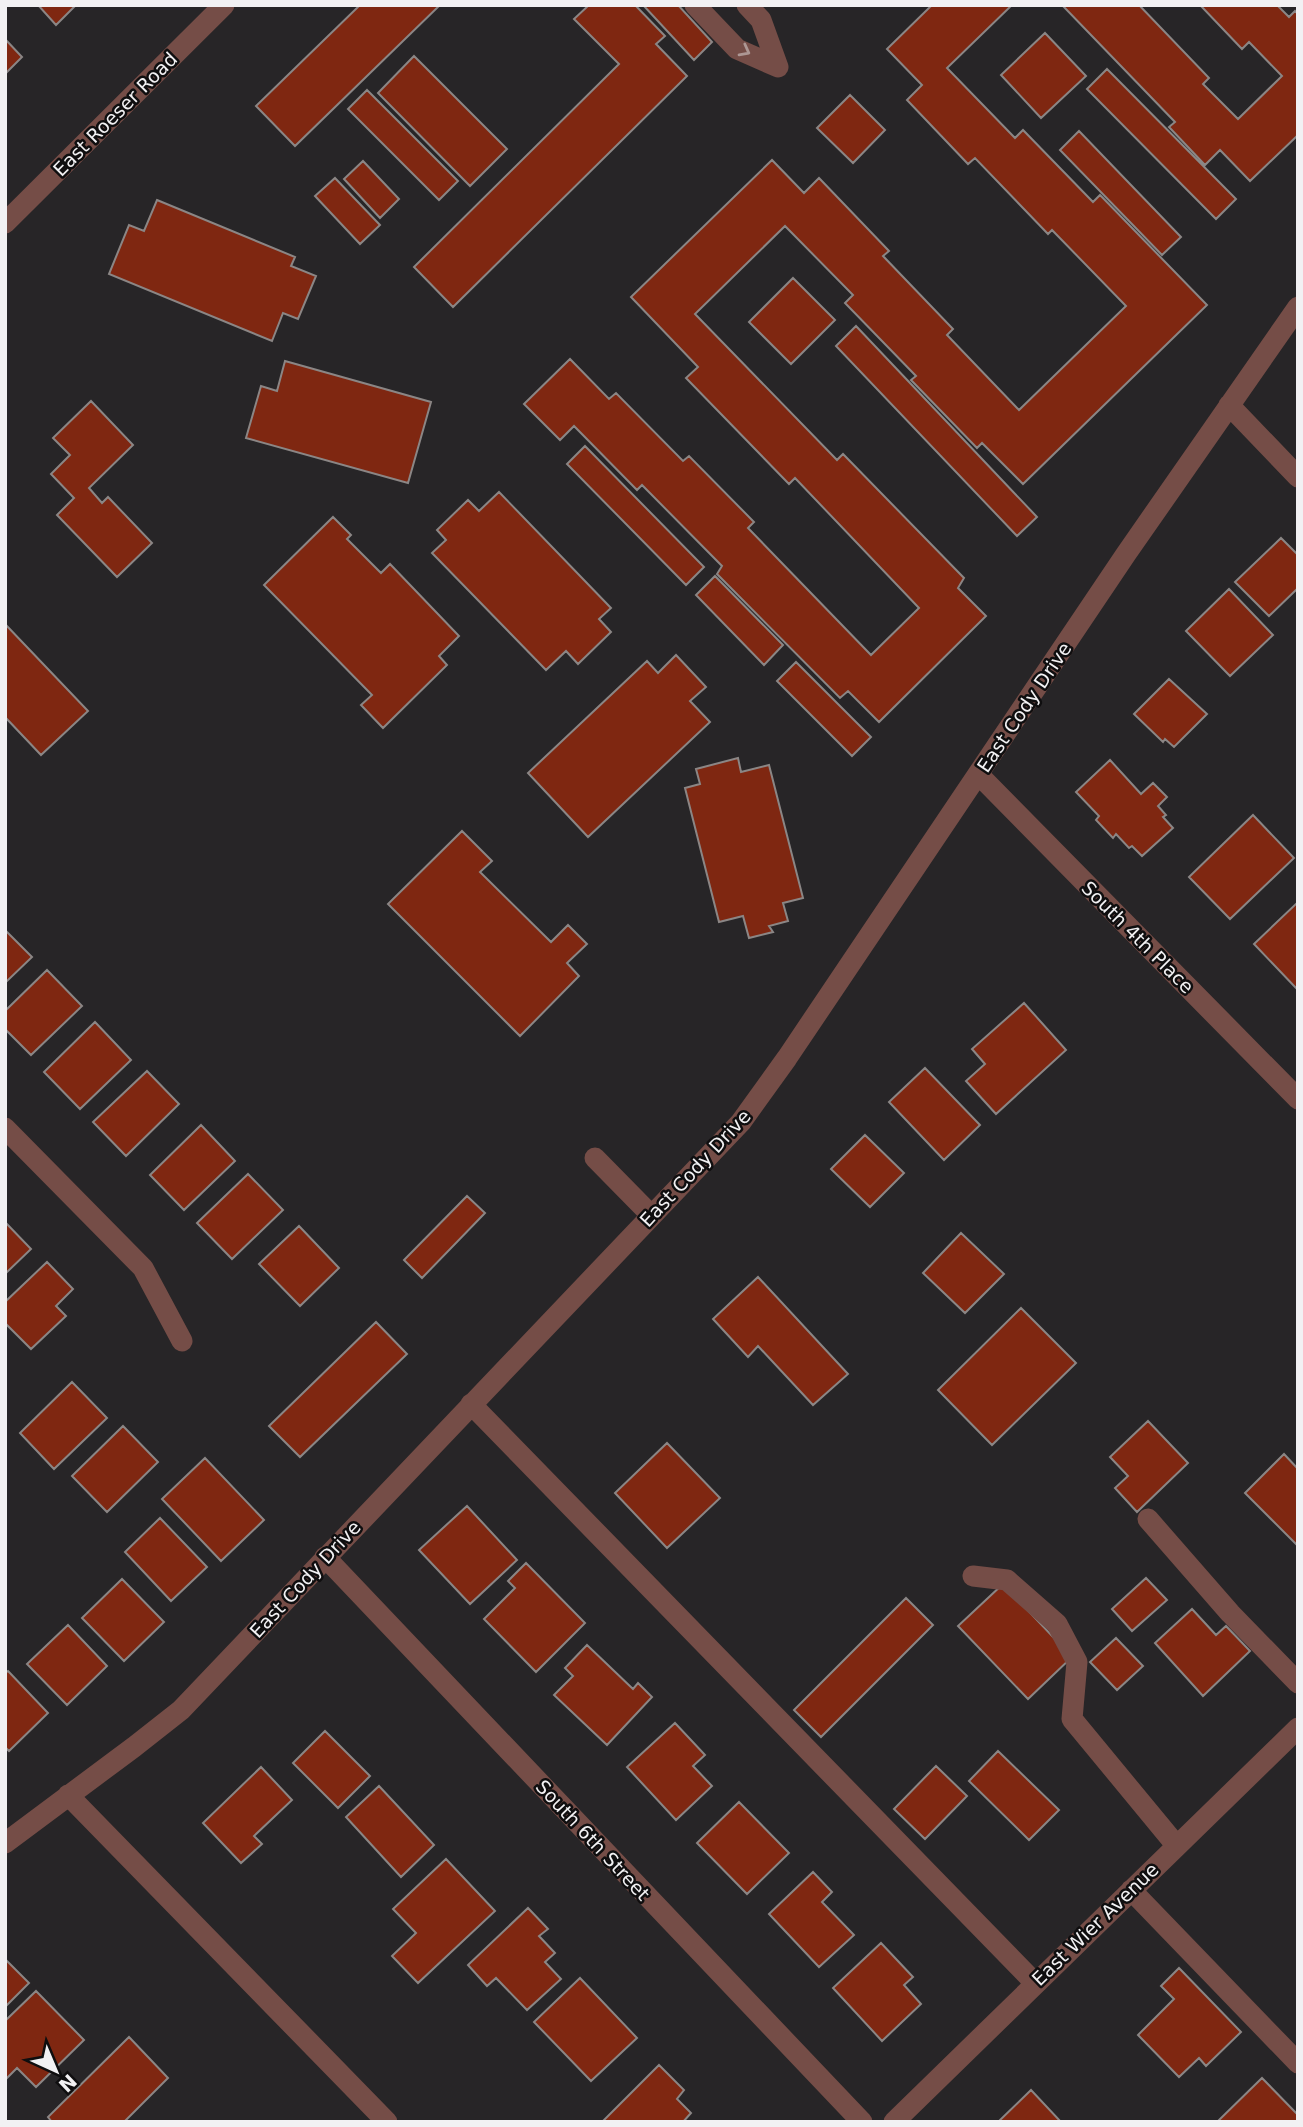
<svg xmlns="http://www.w3.org/2000/svg" width="1303" height="2127" font-family="'DejaVu Sans',sans-serif">
	<style>
		.building { fill: #7f2711; stroke: #8b8685; stroke-width: 2 }
		.lines { fill: none; stroke-linecap: round; stroke-linejoin: round }
		.minor { stroke: #754d47; stroke-width: 21 }
		.oneway { stroke: #ad9794 }
		.labels { text-anchor: middle; stroke-width: 5; stroke-linejoin: round; paint-order: stroke }
		.street-label { font-size: 19px; fill: #f2f1f3; stroke: #0f0e0f }
	</style>
	<rect width="100%" height="100%" fill="#272527"/>
	<!-- building -->
	<path class="building" d="M38 5H76L56 25Z
		M360 5H440L295 146 256 106Z
		M589 5H635L665 36 656 44 687 76 453 307 414 267 619 64 574 19Z
		M643 5H678L712 42 694 60Z
		M932 5H1012L947 68 1015 138 1023 130 1093 202 1100 195 1207 305 1023 484 982 443 977 448 911 380 916 376 845 303 853 295 785 226 695 314 837 460 843 454 964 578 958 588 986 616 879 722 848 691 840 698 717 574 722 566 642 485 637 490 574 426 560 440 524 404 570 359 609 399 616 393 683 461 689 456 754 522 748 528 871 655 919 608 795 478 789 484 686 378 698 367 631 297 772 160 804 193 819 178 889 251 883 256 953 329 947 335 1019 410 1126 306 1052 230 1048 234 975 158 968 164 907 100 922 85 887 49Z
		M1062 5H1139L1209 78 1203 84 1238 119 1282 76 1249 42 1242 49 1200 5H1277L1289 17 1295 11 1298 14V135L1250 181 1220 150 1205 165 1169 127 1175 122Z
		M1045 33 1086 76 1041 118 1001 75Z
		M5 39 22 57 5 74Z
		M414 56 507 149 470 186 378 93Z
		M1107 69 1236 199 1216 219 1087 89Z
		M367 90 458 181 439 200 348 109Z
		M850 95 885 130 853 163 817 128Z
		M1079 131 1181 237 1162 255 1060 150Z
		M363 161 399 199 380 218 344 179Z
		M335 178 380 225 360 244 315 196Z
		M157 200 295 257 291 266 316 276 298 319 283 313 272 341 109 274 129 225 144 231Z
		M793 278 835 320 791 364 749 322Z
		M856 326 1037 517 1017 536 836 346Z
		M285 361 431 402 408 483 246 438 261 386 277 391Z
		M91 401 133 445 89 488 102 503 108 497 152 543 117 577 57 515 74 498 51 474 70 455 53 438Z
		M585 446 704 567 686 585 567 464Z
		M499 492 611 608 599 619 611 632 578 664 566 651 546 670 432 553 446 540 437 530 468 500 479 511Z
		M333 517 351 535 347 539 381 573 390 564 459 636 439 656 447 665 383 728 361 705 372 695 264 585Z
		M1281 538 1298 555V588L1269 616 1235 582Z
		M715 576 783 645 764 665 696 595Z
		M1229 589 1273 635 1230 676 1186 631Z
		M5 624 88 711 41 755 5 717Z
		M676 655 706 687 690 701 710 722 588 837 528 773 647 661 658 673Z
		M796 662 871 737 852 756 777 681Z
		M1169 679 1207 714 1174 747 1165 739 1163 742 1134 714Z
		M738 758 741 772 769 765 803 898 783 903 788 921 769 926 773 932 749 938 743 916 719 922 685 788 700 784 696 769Z
		M1110 760 1141 794 1153 783 1167 797 1158 806 1166 815 1163 817 1173 828 1142 856 1132 846 1129 848 1116 834 1113 838 1096 820 1099 816 1076 792Z
		M1253 815 1294 858 1230 919 1189 877Z
		M462 831 492 861 480 872 551 942 568 925 587 944 567 963 579 976 520 1036 388 904Z
		M1298 902V987L1296 988 1254 944Z
		M5 930 32 957 5 983Z
		M47 970 82 1006 31 1055 5 1029V1011Z
		M1024 1003 1066 1050 996 1114 966 1081 985 1064 972 1049Z
		M95 1022 131 1060 80 1109 44 1072Z
		M925 1068 980 1125 944 1160 889 1102Z
		M147 1071 179 1104 126 1156 93 1122Z
		M201 1125 235 1161 184 1210 150 1175Z
		M865 1135 904 1173 870 1207 831 1169Z
		M248 1174 283 1210 232 1259 197 1223Z
		M467 1196 485 1213 422 1278 404 1260Z
		M5 1222 31 1249 5 1274Z
		M299 1226 339 1268 300 1306 259 1264Z
		M961 1233 1004 1274 965 1313 923 1273Z
		M47 1262 73 1289 56 1306 66 1316 31 1349 5 1323V1302Z
		M758 1277 848 1374 813 1405 758 1346 748 1357 713 1319Z
		M1021 1308 1076 1363 992 1445 938 1390Z
		M376 1322 407 1354 300 1457 269 1426Z
		M72 1382 107 1418 54 1469 20 1433Z
		M1148 1421 1188 1463 1137 1512 1115 1488 1128 1476 1110 1457Z
		M123 1426 158 1462 107 1512 72 1476Z
		M667 1443 720 1498 667 1548 615 1493Z
		M1284 1454 1298 1469V1546L1245 1493Z
		M205 1458 264 1520 221 1561 162 1499Z
		M467 1506 517 1560 470 1604 419 1550Z
		M160 1518 207 1567 171 1601 125 1552Z
		M526 1563 585 1623 536 1672 484 1619 515 1588 508 1581Z
		M1146 1578 1167 1600 1132 1631 1112 1609Z
		M122 1579 164 1622 124 1661 82 1618Z
		M1003 1584 1072 1657 1028 1699 958 1626Z
		M906 1598 933 1625 821 1737 794 1710Z
		M1192 1609 1216 1635 1226 1626 1250 1651 1203 1696 1155 1643Z
		M68 1625 107 1666 67 1705 27 1664Z
		M1116 1638 1143 1666 1117 1690 1090 1662Z
		M587 1645 633 1689 638 1683 652 1697 607 1745 554 1695 573 1676 565 1668Z
		M8 1671 48 1713 9 1751 5 1747V1673Z
		M675 1723 705 1755 693 1766 712 1786 676 1820 627 1767Z
		M325 1731 370 1776 338 1808 293 1763Z
		M998 1751 1059 1810 1029 1840 969 1781Z
		M936 1766 967 1796 925 1839 894 1809Z
		M261 1767 292 1800 254 1836 262 1844 241 1863 203 1823Z
		M379 1786 434 1845 401 1877 346 1817Z
		M739 1802 789 1853 747 1894 697 1843Z
		M446 1859 495 1911 418 1983 392 1956 416 1933 393 1909Z
		M813 1872 832 1892 822 1902 854 1935 819 1967 769 1914Z
		M528 1908 548 1929 539 1936 555 1953 545 1962 561 1979 527 2010 496 1978 487 1986 468 1965Z
		M881 1943 913 1977 904 1985 921 2004 882 2041 833 1988Z
		M5 1959 29 1983 5 2007Z
		M1179 1968 1241 2032 1206 2066 1199 2058 1179 2077 1138 2035 1174 1999 1161 1986Z
		M580 1978 637 2038 591 2081 534 2022Z
		M36 1991 84 2040 36 2087 17 2068 6 2079 5 2078V2021Z
		M129 2037 168 2078 124 2122H52L48 2117Z
		M659 2065 684 2090 677 2099 691 2113 683 2122H602Z
		M1262 2078 1298 2115V2122H1217Z
		M1031 2090 1061 2122H998Z"/>
	<g class="lines">
		<!-- minor -->
		<path class="minor" d="M695 5 737 49 778 67 761 20 747 5
			M5 223 224 5
			M1229 405 1298 477
			M978 774 1298 1099
			M5 1128 143 1268 182 1341
			M595 1158 651 1215
			M471 1404 1035 1983
			M1148 1519 1230 1613 1298 1683
			M325 1557 862 2122
			M973 1576 1007 1580 1057 1624 1077 1662 1072 1719 1176 1845
			M68 1795 387 2122
			M5 1843 134 1747 181 1710 741 1122 787 1058 1126 554 1298 307
			M1131 1890 1298 2063
			M894 2122 1298 1728"/>
	</g>
	<!-- one-way arrows -->
	<defs><path id="oneway-chevron" d="M-2-3.5L2.5 0L-2 3.5" fill="none" stroke-width="1.6" stroke-linecap="round" stroke-linejoin="round" transform="scale(1.75)"/></defs>
	<use class="oneway" href="#oneway-chevron" transform="translate(745 51) rotate(28)"/>
	<g class="labels">
		<!-- street labels -->
		<g class="street-label">
			<text transform="translate(115 114) rotate(-45)" y="7">East Roeser Road</text>
			<text transform="translate(1024 707) rotate(-56)" y="7">East Cody Drive</text>
			<text transform="translate(1138 937) rotate(45)" y="7">South 4th Place</text>
			<text transform="translate(695 1168) rotate(-47)" y="7">East Cody Drive</text>
			<text transform="translate(305 1579) rotate(-47)" y="7">East Cody Drive</text>
			<text transform="translate(593 1840) rotate(47)" y="7">South 6th Street</text>
			<text transform="translate(1095 1924) rotate(-44)" y="7">East Wier Avenue</text>
		</g>
	</g>
	<!-- border -->
	<rect width="1303" height="2127" fill="none" stroke="#f2f1f3" stroke-width="14"/>
	<!-- north arrow -->
	<g transform="translate(56 2071) rotate(136)" stroke="#0f0e0f" stroke-width="5" paint-order="stroke">
	<path d="M0-5L12 26L0 18L-12 26Z" fill="#f2f1f3"/>
	<text y="-10" font-size="19" font-weight="bold" text-anchor="middle" fill="#f2f1f3">N</text>
	</g>
</svg>
